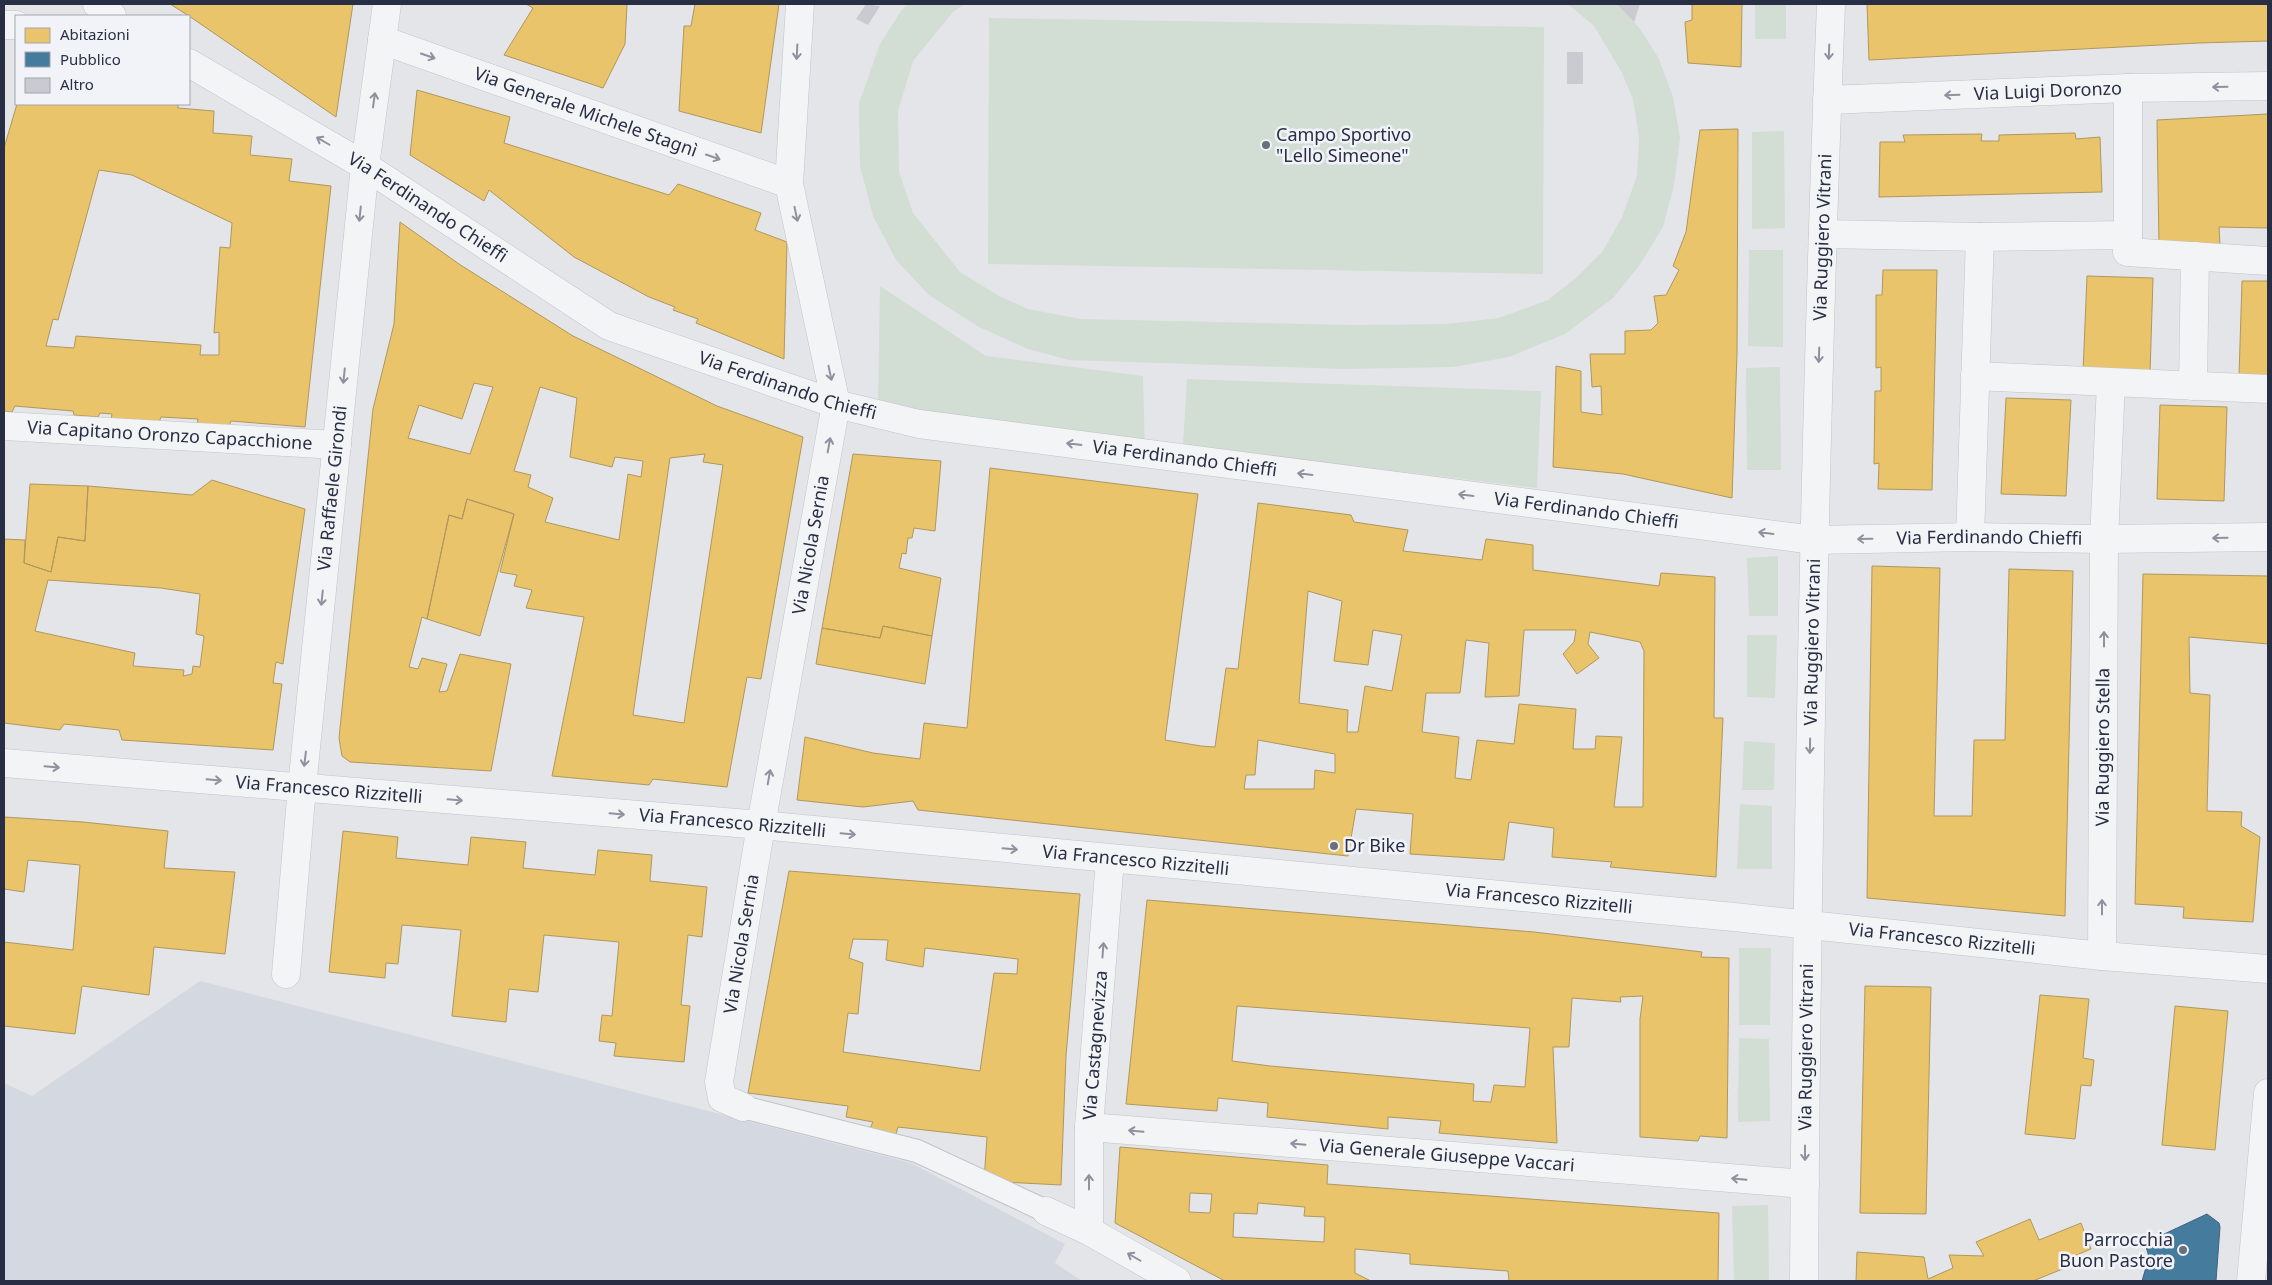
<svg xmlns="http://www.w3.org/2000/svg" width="2272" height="1285" font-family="'Noto Sans',sans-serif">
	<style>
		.built { fill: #d4d8e0 }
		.green { fill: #d2ddd4 }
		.homes { fill: #e9c46a; stroke: #af975f; fill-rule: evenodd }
		.public { fill: #457b9d; stroke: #3c6483 }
		.building { fill: #cacbd0 }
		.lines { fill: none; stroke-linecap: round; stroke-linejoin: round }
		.lane-casing { stroke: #c2c3c7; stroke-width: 24 }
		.street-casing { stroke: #c2c3c7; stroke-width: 29 }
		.lane { stroke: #f3f4f6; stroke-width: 22 }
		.street { stroke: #f3f4f6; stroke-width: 28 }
		.oneway { stroke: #8e929e }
		.poi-dot { fill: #6a6f7e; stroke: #f2f3f8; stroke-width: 2 }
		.labels { text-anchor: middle; stroke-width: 5; stroke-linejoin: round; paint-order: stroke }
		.street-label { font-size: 18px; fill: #282f45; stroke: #f2f3f8 }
		.poi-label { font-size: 18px; fill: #282f45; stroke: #f2f3f8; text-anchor: start }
	</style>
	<rect width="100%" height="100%" fill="#e4e5e9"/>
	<!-- built -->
	<path class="built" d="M200 981 911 1163 1065 1244 1055 1263 1082 1281H4V1083L32 1096Z"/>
	<!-- green -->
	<path class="green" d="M908 4H965L953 12 913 61 898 111 899 172 913 213 960 272 999 296 1028 309 1081 319 1354 325 1447 324 1499 318 1548 300 1576 278 1603 251 1622 217 1637 176 1639 137 1633 99 1621 71 1594 26 1568 4H1618L1641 30 1659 59 1673 97 1680 138 1674 185 1663 227 1639 266 1613 298 1565 334 1509 357 1453 367 1343 369 1069 360 1028 349 979 327 929 295 896 260 873 216 860 166 859 103 880 44 901 11Z
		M1755 4H1786V39H1755Z
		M989 18 1544 27 1543 274 988 264Z
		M1784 131 1785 228 1752 229V132Z
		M1749 250H1783V347L1748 346Z
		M880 286 986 356 1143 376 1145 454 878 404Z
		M1780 367 1781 470H1747L1746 368Z
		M1187 379 1541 391 1537 488 1183 445Z
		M1778 556V616H1749L1747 558Z
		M1747 635H1777L1775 698 1747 697Z
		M1744 741 1775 743 1774 790H1742Z
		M1740 804 1772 806V869H1737Z
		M1739 948H1771L1770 1025H1739Z
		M1739 1038 1769 1039 1770 1121 1738 1122Z
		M1768 1205 1769 1281H1734L1732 1206Z"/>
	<!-- homes -->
	<path class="homes" d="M170 4H353L336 117 189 16Z
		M526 4H627L625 44 603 88 504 55 533 8Z
		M695 4H779L761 133 679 111 684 26H691Z
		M1692 4H1742L1741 67 1688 63 1685 22 1692 20Z
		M1867 4H2268V41L2199 43 1869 60Z
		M417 90 510 117 504 143 669 195 678 184 761 213 755 230 787 242 784 359 696 323 698 319 673 310 675 307 649 297 574 257 489 190 484 201 410 155Z
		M17 104H178V108L214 111 213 133 252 136 250 155 292 159 289 181 331 186 305 427 231 421 229 426 197 425 198 419 161 417 159 422 111 420 112 414 100 413 98 417 74 415 73 411 15 406 12 412 4 411V148ZM99 170 132 175 232 223 230 248 220 247 214 333 219 332V355H200L201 345 76 336 74 348 46 346 53 319 58 320Z
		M2268 114V228L2219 227 2220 244 2159 245 2157 120Z
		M1738 129 1737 353 1732 498 1623 474 1553 467 1556 366 1581 371V412L1602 415 1601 386 1592 387 1590 354H1625V331L1651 330 1658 323 1654 296 1666 295 1679 270 1673 266 1686 232 1700 130Z
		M2075 133 2076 139 2100 137 2102 192 1879 197 1880 142H1905L1903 135 1982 134 1981 141H1999V135Z
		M400 222 459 264 573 336 717 406 803 437 761 679 747 677 727 787 653 779 649 785 552 776 584 617 526 608 532 590 514 586 517 575 500 572 514 514 467 499 462 519 449 515 427 619 422 617 409 667 418 669 422 658 447 664 439 692 447 691 460 654 511 664 491 771 350 762 342 756 339 738 373 409 394 324ZM474 383 493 387 470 454 408 438 419 405 462 419ZM540 387 577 398 570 457 612 467 615 457 643 461 641 477 628 474 619 540 545 522 553 498 528 487 531 475 514 471ZM705 454 703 462 723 465 684 723 633 715 670 458Z
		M1883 270H1937L1932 490 1878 489 1879 463 1874 464 1875 391H1881V367L1876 368V295H1882Z
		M2087 276 2153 278 2150 374 2083 372Z
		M2242 281H2268V377L2239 376Z
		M2006 398 2071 400 2066 496 2001 494Z
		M2160 405 2227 407 2224 501 2157 499Z
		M853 454 941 461 935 531 914 528 912 538H908L906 554 902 553 899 568 941 578 932 636 883 626 880 638 822 628Z
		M990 468 1198 494 1165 740 1201 746 1215 747 1226 668 1238 669 1258 503 1351 515 1354 522 1408 530 1403 551 1482 560 1486 539 1533 545V570L1659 586 1661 573 1715 577 1714 718H1723L1716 877 1610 867 1612 862 1552 857 1554 828 1509 822 1504 860 1410 854 1413 814 1356 809 1348 856 918 810 913 801 863 807 797 800 805 737 873 753 920 759 924 723 967 728ZM1308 591 1342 601 1334 661 1368 665 1373 630 1402 635 1392 691 1365 686 1358 732H1347L1348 710 1299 703ZM1524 630H1576L1574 642 1563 654 1577 674 1599 658 1588 644 1590 632 1640 642 1644 651 1643 807H1614L1622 737 1596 736 1595 749H1573L1576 709 1519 704 1514 744 1477 740 1471 780 1455 778 1459 737 1422 732 1426 693H1460L1466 640 1489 643 1485 697 1519 696ZM1258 740 1335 754V773L1315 770 1314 789H1244L1246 775H1255Z
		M212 480 305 509 283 664 276 662 273 683 282 684 273 750 122 740 119 730 64 724 60 730 4 723V539L25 540 24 563 51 572 58 537 85 541 88 486 192 495ZM48 580 161 588 200 594 196 634 204 636 200 667 193 666 192 674 183 676 184 670 133 666 135 653 35 631Z
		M30 484 88 486 85 541 58 537 51 572 24 563Z
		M467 499 514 514 480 636 427 619 449 515 462 519Z
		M1872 566 1940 568 1934 816H1972L1974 740H2005L2009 569 2073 571 2065 916 1867 898Z
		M2143 574 2268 576V644L2189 637 2190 693 2210 695 2207 811 2242 812 2241 826 2260 837 2253 922 2183 918 2184 907 2135 904Z
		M883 626 932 636 925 684 816 664 822 628 880 638Z
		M4 817 83 822 168 831 164 868 235 872 225 954 154 947 149 995 82 986 75 1034 4 1026V942L73 950 80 865 28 860 24 892 4 889Z
		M343 831 398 837 396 858 468 865 471 837 526 842 523 868 595 875 598 850 652 855 650 881 707 887 702 937 688 935 681 1005 690 1006 684 1062 614 1056 616 1043 599 1041 602 1015 612 1016 619 942 544 935 538 992 509 989 506 1022 452 1016 461 930 402 925 398 964 386 963 385 978 329 972Z
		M789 871 1080 894 1066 1056 1061 1185 984 1181 987 1137 898 1127 896 1134 869 1130 873 1122 846 1117 848 1106 748 1093ZM853 939 888 940 886 960 923 967 925 948 1018 959 1017 974 994 973 980 1071 843 1052 848 1013 858 1014 863 963 849 958Z
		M1147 900 1534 932 1702 952 1701 957 1729 958 1727 1138 1700 1136 1698 1141 1640 1137V1019L1643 996 1620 997 1621 1002 1572 998 1569 1047H1553L1557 1143 1439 1133 1441 1121 1388 1117V1129L1267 1117 1268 1103 1218 1098 1217 1111 1126 1104ZM1237 1006 1530 1028 1525 1087 1494 1085 1491 1102 1473 1101 1474 1084 1270 1066 1232 1061Z
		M1865 986 1931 987 1926 1214 1860 1213Z
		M2040 995 2089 999 2083 1058 2094 1060 2091 1086 2081 1085 2075 1139 2025 1134Z
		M2175 1006 2228 1011 2215 1150 2162 1145Z
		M1120 1147 1328 1165 1327 1184 1719 1213 1718 1281H1509L1508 1271 1410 1264V1254L1355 1249V1273L1371 1281H1225L1115 1223ZM1190 1193 1212 1194 1210 1213 1189 1212ZM1258 1203 1305 1207 1304 1216 1325 1217 1324 1242 1233 1237 1234 1213 1257 1214Z
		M2030 1219 2039 1240 2081 1223 2091 1249 2062 1261 2065 1268 2033 1281H1856L1857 1252 1924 1257 1928 1279 1953 1268 1949 1255 1984 1256 1976 1242Z"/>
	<!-- public -->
	<path class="public" d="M2207 1214 2219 1223 2220 1227 2216 1281H2142L2149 1257 2145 1243Z"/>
	<!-- building -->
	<path class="building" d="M866 4 880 6 868 25 856 19Z
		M1617 4H1640L1634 22Z
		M1567 52H1583V84H1567Z"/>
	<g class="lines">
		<!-- lane casing -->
		<g class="lane-casing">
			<path id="lane" d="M743 1107 917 1151 1046 1211"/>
		</g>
		<!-- street casing -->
		<g class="street-casing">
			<g id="street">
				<path d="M97 4 112 16"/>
				<path d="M4 25H16"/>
				<path id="s1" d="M382 40 789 184"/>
				<path id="s2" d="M189 63 365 166 609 326 836 404 919 424 1814 540 1970 537 2104 539 2268 537"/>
				<path id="s3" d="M1827 100 2128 88 2268 86"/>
				<path d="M1823 234 1980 237 2128 235V88"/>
				<path d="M2128 235 2127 252 2268 261"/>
				<path d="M1975 376 2268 389"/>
				<path d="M2193 386 2195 256"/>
				<path id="s4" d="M4 426 337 445"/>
				<path d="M1970 537 1980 237"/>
				<path id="s5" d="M4 763 761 825 1734 917 2102 956 2268 969"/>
				<path id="s6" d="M2102 956 2104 539 2111 383"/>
				<path id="s7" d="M286 974 302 787 365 166 387 4"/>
				<path id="s8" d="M743 1107 722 1098 719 1082 761 825 836 404 789 184 800 4"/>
				<path id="s9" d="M1089 1127 1805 1184"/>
				<path d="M1046 1211 1089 1231 1177 1281"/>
				<path id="s10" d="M1089 1231V1127L1110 859"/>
				<path id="s11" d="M1804 1281C1807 855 1814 429 1831 4"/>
				<path d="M2251 1281 2268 1093"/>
			</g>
		</g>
		<!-- lane -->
		<use href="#lane" class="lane"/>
		<!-- street -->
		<use href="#street" class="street"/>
	</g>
	<!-- one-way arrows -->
	<defs><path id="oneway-shaft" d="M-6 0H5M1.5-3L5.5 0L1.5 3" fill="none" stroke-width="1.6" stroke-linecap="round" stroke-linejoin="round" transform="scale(1.25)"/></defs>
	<g class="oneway">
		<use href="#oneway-shaft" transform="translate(797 52) rotate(93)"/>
		<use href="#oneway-shaft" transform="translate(1829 52) rotate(92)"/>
		<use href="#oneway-shaft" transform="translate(428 56) rotate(19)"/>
		<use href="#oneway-shaft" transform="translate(2220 87) rotate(179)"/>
		<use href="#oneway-shaft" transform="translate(1952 95) rotate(178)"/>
		<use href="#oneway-shaft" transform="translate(374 100) rotate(-82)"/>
		<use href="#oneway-shaft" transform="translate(323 141) rotate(-150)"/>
		<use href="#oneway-shaft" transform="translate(713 157) rotate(19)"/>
		<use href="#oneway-shaft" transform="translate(360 214) rotate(96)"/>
		<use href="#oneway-shaft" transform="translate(796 214) rotate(78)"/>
		<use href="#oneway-shaft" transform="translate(1819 355) rotate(92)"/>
		<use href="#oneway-shaft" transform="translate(830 373) rotate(78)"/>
		<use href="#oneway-shaft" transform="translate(344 376) rotate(96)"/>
		<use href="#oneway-shaft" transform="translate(1074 444) rotate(-173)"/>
		<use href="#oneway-shaft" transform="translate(829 445) rotate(-80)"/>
		<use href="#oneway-shaft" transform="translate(1305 474) rotate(-173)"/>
		<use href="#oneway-shaft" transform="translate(1466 495) rotate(-173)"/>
		<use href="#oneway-shaft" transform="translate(1766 533) rotate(-173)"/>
		<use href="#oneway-shaft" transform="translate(2220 538) rotate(179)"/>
		<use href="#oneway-shaft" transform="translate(1865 539) rotate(179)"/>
		<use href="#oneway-shaft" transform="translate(322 598) rotate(96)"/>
		<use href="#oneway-shaft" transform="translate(2104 639) rotate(-90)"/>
		<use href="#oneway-shaft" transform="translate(1810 746) rotate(91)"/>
		<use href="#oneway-shaft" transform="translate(305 759) rotate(97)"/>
		<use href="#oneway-shaft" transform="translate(52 767) rotate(5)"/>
		<use href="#oneway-shaft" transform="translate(769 777) rotate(-80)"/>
		<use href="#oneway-shaft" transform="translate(214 780) rotate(5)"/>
		<use href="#oneway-shaft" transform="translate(455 800) rotate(5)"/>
		<use href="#oneway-shaft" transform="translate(617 814) rotate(5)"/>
		<use href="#oneway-shaft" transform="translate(848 834) rotate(5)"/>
		<use href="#oneway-shaft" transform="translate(1010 849) rotate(5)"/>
		<use href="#oneway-shaft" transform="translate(2102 907) rotate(-90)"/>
		<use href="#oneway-shaft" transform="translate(1103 950) rotate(-86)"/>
		<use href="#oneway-shaft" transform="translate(1136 1131) rotate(-175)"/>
		<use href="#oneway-shaft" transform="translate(1298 1144) rotate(-175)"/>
		<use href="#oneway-shaft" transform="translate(1805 1153) rotate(90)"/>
		<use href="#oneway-shaft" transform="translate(1739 1179) rotate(-175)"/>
		<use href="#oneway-shaft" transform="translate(1089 1182) rotate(-90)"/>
		<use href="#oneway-shaft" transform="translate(1134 1257) rotate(-150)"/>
	</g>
	<!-- markers -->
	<g class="poi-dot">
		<circle cx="1266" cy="145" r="5"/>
		<circle cx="1334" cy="846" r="5"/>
		<circle cx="2183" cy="1250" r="5"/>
	</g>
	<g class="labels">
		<!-- street labels -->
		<g class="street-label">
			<text dy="6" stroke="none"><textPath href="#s3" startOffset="221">Via Luigi Doronzo</textPath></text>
			<text dy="6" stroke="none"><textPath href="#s1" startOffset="216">Via Generale Michele Stagnì</textPath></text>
			<text dy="6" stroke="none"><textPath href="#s2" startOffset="279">Via Ferdinando Chieffi</textPath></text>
			<text dy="6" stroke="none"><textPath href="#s11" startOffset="1044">Via Ruggiero Vitrani</textPath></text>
			<text dy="6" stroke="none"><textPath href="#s2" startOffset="684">Via Ferdinando Chieffi</textPath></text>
			<text dy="6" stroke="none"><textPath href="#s4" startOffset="166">Via Capitano Oronzo Capacchione</textPath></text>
			<text dy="6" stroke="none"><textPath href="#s2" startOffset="1089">Via Ferdinando Chieffi</textPath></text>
			<text dy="6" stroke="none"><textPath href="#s7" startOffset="488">Via Raffaele Girondi</textPath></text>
			<text dy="6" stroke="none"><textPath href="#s2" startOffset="1494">Via Ferdinando Chieffi</textPath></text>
			<text dy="6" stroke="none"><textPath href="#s2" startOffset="1899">Via Ferdinando Chieffi</textPath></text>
			<text dy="6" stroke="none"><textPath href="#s8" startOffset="584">Via Nicola Sernia</textPath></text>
			<text dy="6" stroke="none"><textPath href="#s11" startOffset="639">Via Ruggiero Vitrani</textPath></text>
			<text dy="6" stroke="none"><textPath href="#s6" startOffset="209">Via Ruggiero Stella</textPath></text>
			<text dy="6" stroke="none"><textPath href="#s5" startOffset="326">Via Francesco Rizzitelli</textPath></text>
			<text dy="6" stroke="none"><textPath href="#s5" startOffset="731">Via Francesco Rizzitelli</textPath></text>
			<text dy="6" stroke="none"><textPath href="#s5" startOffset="1136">Via Francesco Rizzitelli</textPath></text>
			<text dy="6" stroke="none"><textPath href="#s5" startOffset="1541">Via Francesco Rizzitelli</textPath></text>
			<text dy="6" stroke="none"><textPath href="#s5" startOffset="1946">Via Francesco Rizzitelli</textPath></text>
			<text dy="6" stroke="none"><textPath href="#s8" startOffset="179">Via Nicola Sernia</textPath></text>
			<text dy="6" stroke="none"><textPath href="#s10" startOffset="186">Via Castagnevizza</textPath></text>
			<text dy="6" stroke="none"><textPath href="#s11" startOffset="234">Via Ruggiero Vitrani</textPath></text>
			<text dy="6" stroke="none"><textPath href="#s9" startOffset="359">Via Generale Giuseppe Vaccari</textPath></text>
		</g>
		<!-- poi labels -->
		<g class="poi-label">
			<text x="1276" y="141">Campo Sportivo<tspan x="1276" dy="21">"Lello Simeone"</tspan></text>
			<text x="1344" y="852">Dr Bike</text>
			<text x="2173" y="1246" text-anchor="end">Parrocchia<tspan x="2173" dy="21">Buon Pastore</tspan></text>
		</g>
	</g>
	<!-- border -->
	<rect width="2272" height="1285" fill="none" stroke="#282f45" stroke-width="10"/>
	<!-- legend -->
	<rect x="15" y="15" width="175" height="90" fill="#f2f3f8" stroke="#a1a5b0"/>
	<rect x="25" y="28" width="25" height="15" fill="#e9c46a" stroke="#a1a5b0"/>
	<text x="60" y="40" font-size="15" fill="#282f45">Abitazioni</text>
	<rect x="25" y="52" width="25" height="15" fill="#457b9d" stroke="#a1a5b0"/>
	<text x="60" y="65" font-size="15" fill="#282f45">Pubblico</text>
	<rect x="25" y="78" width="25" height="15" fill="#cacbd0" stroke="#a1a5b0"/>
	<text x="60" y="90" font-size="15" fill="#282f45">Altro</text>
</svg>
